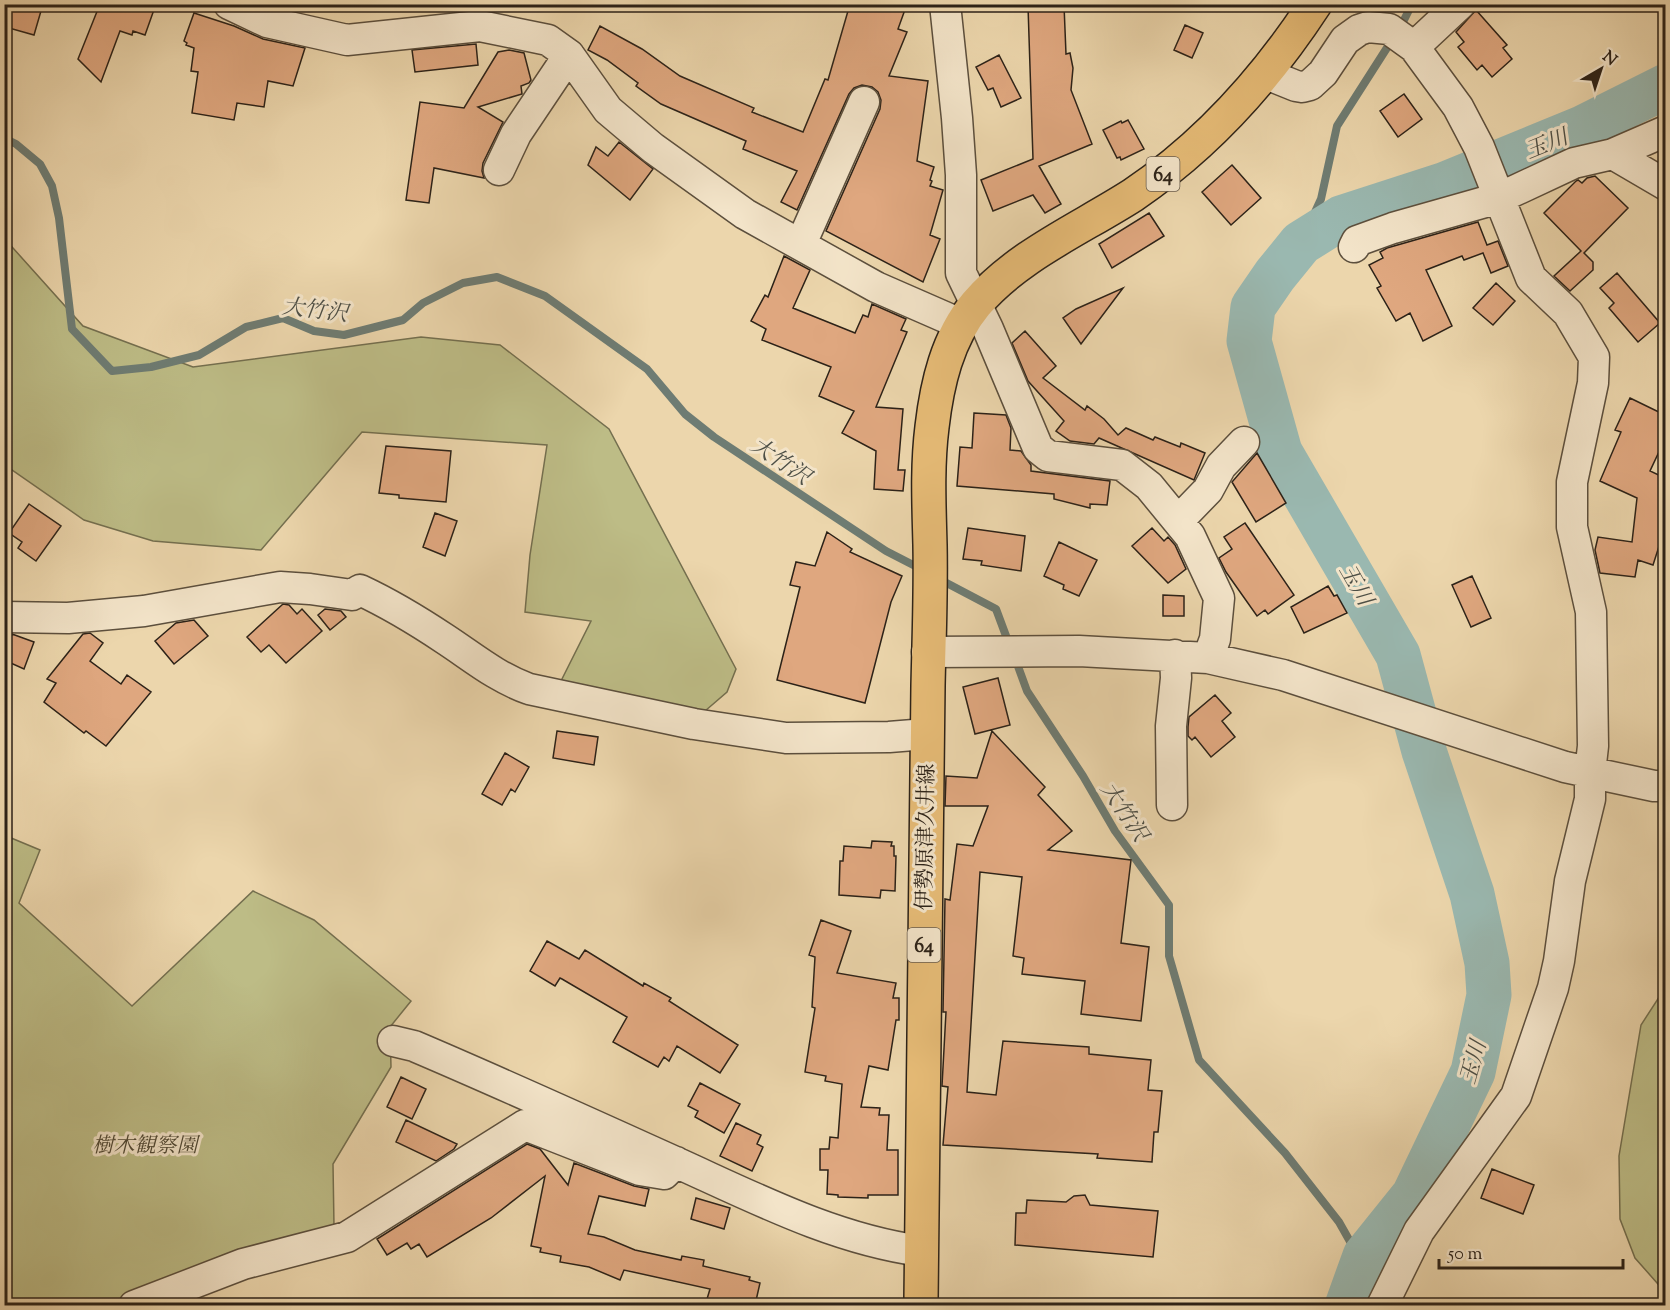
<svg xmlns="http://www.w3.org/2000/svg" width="1670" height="1310" font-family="'Sorts Mill Goudy','Noto Serif JP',serif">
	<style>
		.green { fill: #bdbc86; stroke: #746f4f; stroke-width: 1.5 }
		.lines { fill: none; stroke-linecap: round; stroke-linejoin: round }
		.stream { stroke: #6e7c73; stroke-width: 8 }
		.river { stroke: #9ab8b0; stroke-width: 45 }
		.building { fill: #dfa77f; stroke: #2c2218; stroke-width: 1.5 }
		.minor-casing { stroke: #5c4f3d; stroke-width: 33 }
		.major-casing { stroke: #2c2218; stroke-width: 36 }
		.minor { stroke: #f3e4c9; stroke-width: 30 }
		.major { stroke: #e6bb76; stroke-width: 33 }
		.labels { text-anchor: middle; stroke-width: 6; stroke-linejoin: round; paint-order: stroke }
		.shield { fill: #f3e4c9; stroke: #685c4d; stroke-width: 1.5 }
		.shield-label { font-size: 20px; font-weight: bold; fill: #2c2218 }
		.street-label { font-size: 21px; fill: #2c2218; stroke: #f3e4c9 }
		.park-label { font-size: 21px; font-style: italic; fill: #504834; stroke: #f3e4c9 }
		.water-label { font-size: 22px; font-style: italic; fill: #4d4f46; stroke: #f3e4c9 }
	</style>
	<rect width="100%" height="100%" fill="#ecd6ac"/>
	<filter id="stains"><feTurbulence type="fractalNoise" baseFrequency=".00333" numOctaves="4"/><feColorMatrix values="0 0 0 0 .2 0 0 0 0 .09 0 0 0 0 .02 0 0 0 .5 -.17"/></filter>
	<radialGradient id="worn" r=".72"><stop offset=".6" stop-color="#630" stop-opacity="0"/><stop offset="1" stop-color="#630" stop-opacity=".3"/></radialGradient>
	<!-- green -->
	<path class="green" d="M4 238 83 326 193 367 421 337 500 345 609 429 736 669 727 692 705 711 560 683 591 621 525 612 530 555 547 445 362 432 261 550 153 541 84 520 5 465Z
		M4 835 40 850 19 903 132 1006 253 891 314 920 411 1001 390 1027 391 1067 333 1164 334 1226 130 1296 109 1305H5Z
		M1665 988H1666L1665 1292 1635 1258 1620 1219 1619 1156 1641 1025Z"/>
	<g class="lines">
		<!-- stream -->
		<path class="stream" d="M1399 30 1412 4
			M1576 131 1585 147
			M4 138 16 144 40 164 52 186 59 218 72 329 112 371 151 367 199 355 246 327 283 318 314 331 344 335 403 320 423 303 463 283 497 277 545 296 647 369 685 414 714 437 886 551 921 569
			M1301 243 1321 199 1337 126 1392 40
			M939 579 996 609 1009 644
			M1015 658 1027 691 1083 776 1115 831 1169 905V956L1199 1060 1285 1153 1339 1222 1352 1245 1365 1256"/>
		<!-- river -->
		<path class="river" d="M1347 1306 1365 1256 1414 1195 1473 1072 1489 995 1487 963 1472 894 1424 751 1398 655 1280 452 1249 341 1253 307 1275 275 1301 243 1341 218 1443 185 1582 128 1666 86"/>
	</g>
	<!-- building -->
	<path class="building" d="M4 4H43L34 35 9 28 10 24 4 22Z
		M100 4H156L145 35 133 31 132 35 120 31 101 82 78 59Z
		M850 4H907L898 29 907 32 889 76 928 81 917 161 934 167 930 180 932 181 930 186 943 190 930 235 940 239 923 282 826 231 880 109 881 100 878 92 872 87 862 85 854 88 849 94 797 210 781 202 797 171 743 149 746 141 661 104 636 86 638 83 607 60 588 50 600 26 642 49 680 76 754 108 752 112 803 132 825 79 828 80Z
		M1064 5 1066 54 1070 53 1073 68 1071 90 1092 144 1039 166 1061 204 1045 213 1033 195 993 211 981 180 1033 159 1028 6Z
		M1476 10 1507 45 1503 48 1512 59 1492 77 1482 65 1477 70 1458 47 1464 42 1456 32Z
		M194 13 234 26 263 39 305 48 293 86 268 81 264 107 237 103 234 120 192 113 198 72 191 71 194 48 186 45 187 43 184 41Z
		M1185 25 1203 33 1192 58 1174 50Z
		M476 44 478 65 415 72 412 50Z
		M509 50 524 53 531 80 529 83 521 86 522 94 478 107 503 122 483 163 482 171 484 178 434 168 429 203 406 200 420 102 464 108 498 52Z
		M999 55 1021 98 1001 107 993 88 988 90 976 67Z
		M1404 94 1422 119 1398 137 1380 111Z
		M1128 120 1144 149 1121 160 1120 157 1117 158 1103 130 1121 121 1122 123Z
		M619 142 653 169 630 200 588 165 596 147 608 156Z
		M1232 165 1261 198 1231 225 1202 192Z
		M1595 176 1628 208 1584 253 1593 262V270L1570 291 1554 276 1581 251 1544 213 1576 181 1578 180 1582 183 1587 178Z
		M1149 213 1164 236 1112 268 1099 244Z
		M1478 222 1487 245 1498 241 1508 266 1491 273 1483 253 1464 260 1462 256 1426 270 1452 326 1423 341 1410 313 1396 321 1377 288 1381 286 1369 265 1383 258 1380 252 1387 248Z
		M784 256 810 270 793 308 855 333 863 315 868 317 872 304 906 319 901 330 907 332 876 407 903 409 898 470H905L903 491 874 489 876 451 842 433 854 411 819 396 831 367 762 340 766 329 751 321 765 295 768 297Z
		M1617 273 1660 323 1638 342 1609 308 1614 303 1600 288Z
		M1496 283 1515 301 1493 325 1473 308Z
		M1123 288 1081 344 1063 318 1076 309Z
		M1025 331 1056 366 1043 378 1085 410 1087 406 1104 419 1118 435 1126 428 1153 440 1155 437 1180 447 1181 443 1205 453 1194 480 1099 438 1094 444 1070 441 1056 431 1064 421 1028 381 1012 343Z
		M1630 398 1665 415V439L1650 471 1665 478V542L1661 540 1653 565 1638 560 1635 577 1600 573 1595 550 1598 537 1632 542 1637 498 1600 481 1621 432 1615 430Z
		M974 413 1006 415 1011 428 1010 450 1021 451 1031 465V471L1110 481 1107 505 1090 504V508L1054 499V494L957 486 960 447 972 448Z
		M386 446 451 451 446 502 399 498V495L379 493Z
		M1257 453 1286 503 1256 522 1232 482Z
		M29 504 61 526 36 561 18 548 22 542 9 533Z
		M435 513 457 521 445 556 423 547Z
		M1245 523 1294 595 1268 614 1265 610 1257 616 1226 572 1219 558 1232 549 1224 537Z
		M968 528 1025 536 1021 571 981 565 982 561 963 559Z
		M1152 528 1164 541 1168 537 1175 545 1186 569 1168 583 1132 546Z
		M827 532 852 549 850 552 902 576 891 602 865 703 777 680 800 587 790 585 796 562 815 566Z
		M1059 542 1097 560 1079 596 1063 589 1064 585 1044 576Z
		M1472 576 1491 618 1471 627 1452 585Z
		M1328 586 1334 596 1337 595 1347 613 1304 633 1291 607Z
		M1163 595 1184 596V616H1163Z
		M283 604 289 605 297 614 302 609 322 631 286 663 269 645 261 652 247 637Z
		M325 609 341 611 346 617 330 630 318 615Z
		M194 620 208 636 174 664 155 641 176 623Z
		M90 633 103 643 90 661 121 684 127 675 151 692 106 746 86 731 84 733 44 702 56 683 47 679 83 634Z
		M12 634 34 642 24 669 4 660V637L10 640Z
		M998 678 1010 725 975 734 963 687Z
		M1215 695 1231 713 1222 721 1235 737 1211 757 1195 737 1192 740 1188 736V727L1189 717Z
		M557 731 598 737 594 765 553 758Z
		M992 731 1045 787 1038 795 1072 831 1048 850 1131 860 1121 943 1149 947 1141 1021 1081 1014 1085 981 1022 974 1024 958 1013 956 1022 877 980 872 967 1092 996 1095 1003 1041 1089 1047V1054L1151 1060 1148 1090 1162 1091 1158 1132H1154L1152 1162 1097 1158 1098 1154 943 1145 948 1087 942 1086 946 1012H943L945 899 950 900 957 844 973 846 988 806H945L946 776 977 778Z
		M505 753 529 767 515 792 511 789 502 805 482 794Z
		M872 841 892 842 891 846H894V856H896L895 891 881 890 880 898 839 895 840 861H843L844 846 871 848Z
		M821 920 851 931 837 973 896 983 893 998H899V1020H896L888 1070 869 1066 861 1107 880 1108 879 1115H889L887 1150H898V1195H868V1198L838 1197V1195L827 1194 828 1170H820V1149H829L830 1137 838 1138 842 1084 825 1081 826 1076 805 1072 815 1008 812 1007 815 957 809 955Z
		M547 941 579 959 585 950 643 986 644 983 671 998 669 1001 738 1045 720 1073 677 1046 669 1061 664 1057 658 1067 613 1042 627 1017 562 979 560 978 555 986 530 971Z
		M401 1077 426 1089 412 1119 387 1107Z
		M700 1083 740 1104 724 1133 695 1117 698 1111 688 1106Z
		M406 1120 457 1144 454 1149 436 1161 396 1142Z
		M736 1123 761 1135 757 1144 763 1147 752 1171 720 1156Z
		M527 1144 540 1149 568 1185 574 1163 634 1186 649 1189 645 1206 599 1196 588 1234 604 1237 635 1250 681 1260 682 1256 704 1260 703 1266 750 1277 749 1280 760 1283 755 1305H734L707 1299 710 1289 624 1270 620 1280 589 1267 560 1262 561 1256 540 1252 541 1248 531 1246 545 1176 491 1218 427 1257 419 1244 411 1249 407 1243 387 1255 377 1239Z
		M1492 1169 1534 1185 1523 1214 1481 1198Z
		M1085 1195 1090 1205 1158 1211 1153 1257 1015 1245 1016 1213H1026L1027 1200 1066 1202 1074 1196Z
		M696 1198 730 1208 724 1229 691 1219Z"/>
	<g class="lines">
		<!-- minor casing -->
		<g class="minor-casing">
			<path id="minor" d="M229 4 267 22 347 40 480 26 548 40 569 55 608 110 653 148 745 214 876 287 963 325
				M945 4 957 118 961 175V273L988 329 1038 448 1048 456 1122 465 1149 486 1190 536 1219 598 1215 639 1208 658
				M1414 47 1460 4
				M1266 74 1296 86 1302 87 1310 85 1323 73 1345 40 1359 30 1368 27 1389 29 1414 47 1458 107 1479 147 1531 278 1568 313 1594 357 1593 383 1572 482V527L1591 612 1593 746 1590 773V799L1570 881 1559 961 1553 988 1516 1096 1419 1231 1382 1306
				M1613 154 1666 185
				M499 170 516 134 569 55
				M801 244 864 102
				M1354 247 1357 241 1393 228 1499 198 1574 163 1613 154 1666 131
				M1178 521 1208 490 1221 466 1244 442
				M4 617 68 618 144 611 280 587 310 589 352 595 360 590C390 604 418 621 445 639 474 658 496 677 529 689L694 724 786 738 889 737 926 734
				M927 652 1079 651 1208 658 1283 675 1565 767 1654 786H1666
				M1172 805 1171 726 1176 678 1175 655
				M393 1041 414 1046C501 1083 587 1122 673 1161 753 1197 833 1239 921 1251
				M134 1306 243 1264 347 1237 525 1125 640 1170 664 1174 676 1162"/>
		</g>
		<!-- major casing -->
		<g class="major-casing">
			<path id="major" d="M921 1306C922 1099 926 892 928 686 929 639 931 592 930 545 929 506 927 467 932 427 937 384 947 339 976 304 1018 255 1080 229 1133 195 1207 145 1266 79 1315 4"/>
		</g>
		<!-- minor -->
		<use href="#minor" class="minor"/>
		<!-- major -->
		<use href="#major" class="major"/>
	</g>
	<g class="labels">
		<!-- shield labels -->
		<g class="shield">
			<rect x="1146.5" y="157" width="33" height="34" rx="4.5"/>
			<rect x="907.5" y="928" width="33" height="34" rx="4.5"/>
		</g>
		<g class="shield-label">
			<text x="1163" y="181">64</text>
			<text x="924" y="952">64</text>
		</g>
		<!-- street labels -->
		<g class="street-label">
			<text transform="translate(925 837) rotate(-89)" y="7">伊勢原津久井線</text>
		</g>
		<!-- park labels -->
		<g class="park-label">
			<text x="145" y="1152">樹木観察園</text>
		</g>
		<!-- water labels -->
		<g class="water-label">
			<text transform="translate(1546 143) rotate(-22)" y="8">玉川</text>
			<text transform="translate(315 309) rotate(7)" y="8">大竹沢</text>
			<text transform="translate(781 460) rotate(34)" y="8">大竹沢</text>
			<text transform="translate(1357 584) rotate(60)" y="8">玉川</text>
			<text transform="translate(1125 811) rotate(56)" y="8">大竹沢</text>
			<text transform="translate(1472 1062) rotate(-74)" y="8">玉川</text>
		</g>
	</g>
	<!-- margin -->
	<rect width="1670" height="1310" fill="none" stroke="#ecd6ac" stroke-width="24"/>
	<rect x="6" y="6" width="1658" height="1298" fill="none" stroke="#2c2218" stroke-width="3"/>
	<rect x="12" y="12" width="1646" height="1286" fill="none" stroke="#2c2218" stroke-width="1.5"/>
	<!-- north arrow -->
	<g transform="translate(1601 69) rotate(39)" stroke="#f3e4c9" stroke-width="4.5" paint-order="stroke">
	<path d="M0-4.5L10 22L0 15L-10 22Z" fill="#2c2218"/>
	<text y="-9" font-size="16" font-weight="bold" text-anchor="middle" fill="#2c2218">N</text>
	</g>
	<!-- scale -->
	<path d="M1439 1259v9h184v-9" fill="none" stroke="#2c2218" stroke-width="3"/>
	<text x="1448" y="1259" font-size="18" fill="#2c2218" stroke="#f3e4c9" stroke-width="4.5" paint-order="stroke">50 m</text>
	<rect width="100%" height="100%" filter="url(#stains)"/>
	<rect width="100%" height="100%" fill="url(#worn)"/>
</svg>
